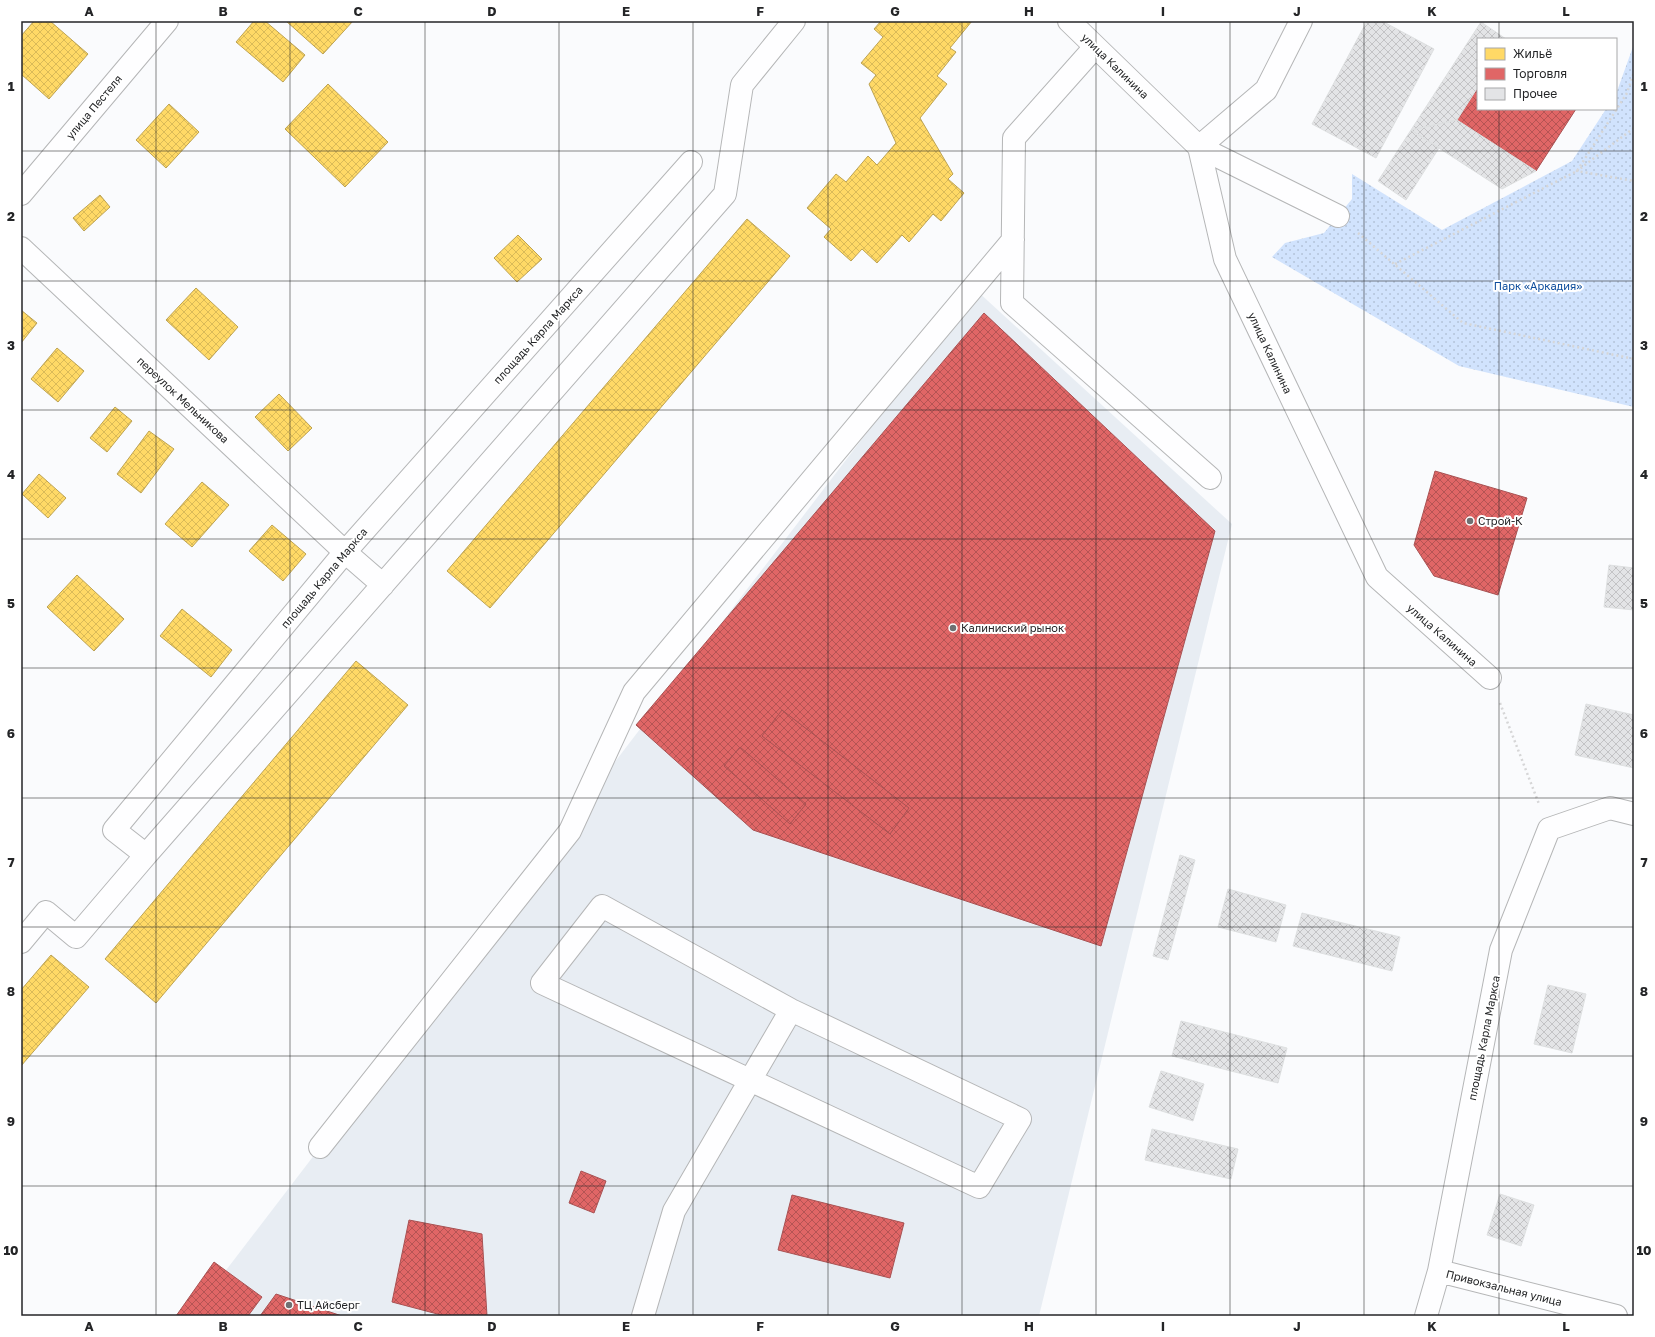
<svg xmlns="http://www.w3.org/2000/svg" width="1655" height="1337" font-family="'Golos Text',sans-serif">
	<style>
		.built { fill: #e8edf3 }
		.park { fill: url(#park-dots) }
		.homes { fill: url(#homes-cross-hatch); stroke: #bda353 }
		.shops { fill: url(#shops-cross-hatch); stroke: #a85253 }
		.building { fill: url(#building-cross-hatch); stroke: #dee0e1 }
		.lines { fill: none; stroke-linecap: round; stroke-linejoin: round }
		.minor-casing { stroke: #b5b6b7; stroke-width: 24 }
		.path { stroke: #d6d6d7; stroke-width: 2.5; stroke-dasharray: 2 3; stroke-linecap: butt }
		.minor { stroke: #fefeff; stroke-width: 22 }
		.grid { fill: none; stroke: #242527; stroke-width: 1; stroke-opacity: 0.55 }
		.poi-dot { fill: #6f7072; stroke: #fff; stroke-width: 1.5 }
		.labels { text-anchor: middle; stroke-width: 4; stroke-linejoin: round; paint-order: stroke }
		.street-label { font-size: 11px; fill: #242527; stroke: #fff }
		.park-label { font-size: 11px; fill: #0d4d9d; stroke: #fff }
		.poi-label { font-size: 11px; fill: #242527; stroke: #fff; text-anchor: start }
		.neatline { fill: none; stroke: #242527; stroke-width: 1.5 }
		.grid-label { font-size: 13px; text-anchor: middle; font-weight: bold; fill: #242527 }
	</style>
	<defs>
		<pattern id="park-dots" width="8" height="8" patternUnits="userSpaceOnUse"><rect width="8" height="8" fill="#d1e3fd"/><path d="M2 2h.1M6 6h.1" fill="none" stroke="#b3c3d9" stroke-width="1.8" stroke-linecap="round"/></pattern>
		<pattern id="homes-cross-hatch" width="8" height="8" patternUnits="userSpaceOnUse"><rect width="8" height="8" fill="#ffd966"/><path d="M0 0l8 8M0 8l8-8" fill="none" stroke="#daba58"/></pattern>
		<pattern id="shops-cross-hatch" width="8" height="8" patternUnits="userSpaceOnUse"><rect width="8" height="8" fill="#e06666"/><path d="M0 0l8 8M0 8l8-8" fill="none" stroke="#b55454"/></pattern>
		<pattern id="building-cross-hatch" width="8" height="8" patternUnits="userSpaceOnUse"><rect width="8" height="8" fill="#e3e4e6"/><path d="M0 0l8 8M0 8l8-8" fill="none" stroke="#c3c3c5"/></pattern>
	</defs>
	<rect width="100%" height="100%" fill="#fafbfd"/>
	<!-- built -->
	<path class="built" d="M976 290 1232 524 1039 1316H191Z"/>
	<!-- park -->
	<path class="park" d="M1634 44V407L1459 366 1272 257 1285 243 1324 233 1352 199V174L1442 230 1572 161 1606 109H1616V94Z"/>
	<!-- homes -->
	<path class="homes" d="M34 21H50L88 54 49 99 21 74V36Z
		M254 21H265L305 55 283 82 236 42Z
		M286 21H353L323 54Z
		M881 21H972L950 48 956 52 937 76 947 84 920 118 953 174 948 179 964 193 941 221 933 214 909 242 902 235 877 263 862 249 851 261 824 237 831 229 807 208 836 174 846 182 868 156 877 165 896 143 869 84 876 75 861 63 883 37 874 29Z
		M328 84 388 142 345 187 285 129Z
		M169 104 199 132 166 168 136 140Z
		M100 195 110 207 84 231 73 218Z
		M747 219 790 256 490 608 447 571Z
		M518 235 542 259 517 282 494 258Z
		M196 288 238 327 209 360 166 320Z
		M21 310 37 323 21 343Z
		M57 348 84 371 58 402 31 379Z
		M279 394 312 428 288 451 255 417Z
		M115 407 132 421 107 452 90 438Z
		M149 431 174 449 141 493 117 474Z
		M39 474 66 498 48 518 22 494Z
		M202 482 229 505 192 547 165 524Z
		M272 525 306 554 283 581 249 551Z
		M77 575 124 619 94 651 47 607Z
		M182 609 232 650 211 677 160 636Z
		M356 661 408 705 156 1003 105 959Z
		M51 955 89 987 21 1066V990Z"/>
	<!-- shops -->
	<path class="shops" d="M1478 87V109H1576L1536 171 1457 120Z
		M984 313 1215 531 1101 946 753 830 636 725Z
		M1435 471 1527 498 1498 595 1434 576 1414 545Z
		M782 710 909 808 890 834 762 736Z
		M740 747 806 804 790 824 724 766Z
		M581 1171 606 1181 594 1213 569 1203Z
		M792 1195 904 1223 890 1278 778 1250Z
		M409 1220 482 1234 487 1316H445L392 1302Z
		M214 1262 262 1297 248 1316H176Z
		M276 1294 342 1316H260Z"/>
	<!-- building -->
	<path class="building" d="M1367 21H1382L1434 49 1376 158 1312 124Z
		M1481 22 1506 39H1478V87L1457 120 1411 130Z
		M1457 120 1536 171 1502 189 1411 130Z
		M1411 130 1439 148 1406 200 1378 181Z
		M1609 565 1634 568V610L1604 607Z
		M1586 704 1634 715V768L1575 755Z
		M1180 855 1195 860 1168 960 1153 956Z
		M1228 889 1286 905 1276 942 1218 927Z
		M1302 913 1400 937 1392 971 1293 946Z
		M1548 985 1586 994 1572 1053 1534 1044Z
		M1181 1021 1287 1048 1278 1083 1172 1056Z
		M1161 1071 1204 1084 1193 1121 1149 1107Z
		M1152 1129 1238 1149 1231 1179 1145 1160Z
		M1500 1194 1534 1205 1521 1246 1487 1235Z"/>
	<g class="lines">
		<!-- minor casing -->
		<g class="minor-casing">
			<path id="minor" d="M1069 21 1199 147 1225 259 1377 577 1490 678
				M1095 47 1014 138 1012 303 1210 478
				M1199 147 1266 90 1301 21
				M1199 147 1338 216
				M21 194 167 21
				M21 248 345 552 383 585
				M146 855 725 194 742 85 794 21
				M602 906 791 1010 1020 1119 979 1187 542 983Z
				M21 942 46 912 76 937 146 855 114 830 345 552 691 162
				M320 1147 570 831 634 692 1013 240
				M1439 1271 1616 1316
				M643 1316 674 1211 791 1010
				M1426 1316 1439 1271 1501 950 1549 829 1610 808 1634 814"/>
		</g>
		<!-- path -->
		<path class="path" d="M1634 128 1577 171 1634 181
			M1358 233 1463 323 1634 359
			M1395 264 1577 171 1627 93 1634 72
			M1500 703 1539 804"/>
		<!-- minor -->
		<use href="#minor" class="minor"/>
	</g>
	<!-- grid -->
	<path class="grid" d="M156 21V1316M290 21V1316M425 21V1316M559 21V1316M693 21V1316M828 21V1316M962 21V1316M1096 21V1316M1230 21V1316M1364 21V1316M1499 21V39M1499 109V1316M21 151H1634M21 281H1634M21 410H1634M21 539H1634M21 668H1634M21 798H1634M21 927H1634M21 1056H1634M21 1186H1634"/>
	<!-- markers -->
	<g class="poi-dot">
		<circle cx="1470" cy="521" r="4"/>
		<circle cx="953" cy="628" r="4"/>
		<circle cx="289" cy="1305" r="4"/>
	</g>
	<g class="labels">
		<!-- street labels -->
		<g class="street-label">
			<text transform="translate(1115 66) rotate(44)" y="4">улица Калинина</text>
			<text transform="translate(94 107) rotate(-50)" y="4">улица Пестеля</text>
			<text transform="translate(538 335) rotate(-48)" y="4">площадь Карла Маркса</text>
			<text transform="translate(1270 353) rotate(65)" y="4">улица Калинина</text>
			<text transform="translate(183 400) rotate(43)" y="4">переулок Мельникова</text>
			<text transform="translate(324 578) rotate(-50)" y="4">площадь Карла Маркса</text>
			<text transform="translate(1442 635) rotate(41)" y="4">улица Калинина</text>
			<text transform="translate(1484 1038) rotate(-79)" y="4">площадь Карла Маркса</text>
			<text transform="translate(1504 1288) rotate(14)" y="4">Привокзальная улица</text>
		</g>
		<!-- park labels -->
		<g class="park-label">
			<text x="1538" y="290">Парк «Аркадия»</text>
		</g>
		<!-- poi labels -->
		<g class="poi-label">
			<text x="1478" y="525">Строй-К</text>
			<text x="961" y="632">Калиниский рынок</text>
			<text x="297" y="1309">ТЦ Айсберг</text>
		</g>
	</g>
	<!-- border -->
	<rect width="1655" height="1337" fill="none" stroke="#ffffff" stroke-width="44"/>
	<!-- legend -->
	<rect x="1477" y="38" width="140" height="72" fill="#ffffff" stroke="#a7a8a9"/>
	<rect x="1485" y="48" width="20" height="12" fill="#ffd966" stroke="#a7a8a9"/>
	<text x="1513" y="58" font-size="12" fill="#242527">Жильё</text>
	<rect x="1485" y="68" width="20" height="12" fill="#e06666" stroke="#a7a8a9"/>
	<text x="1513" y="78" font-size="12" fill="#242527">Торговля</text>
	<rect x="1485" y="88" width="20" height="12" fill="#e3e4e6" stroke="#a7a8a9"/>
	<text x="1513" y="98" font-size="12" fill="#242527">Прочее</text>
	<rect x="22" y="22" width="1611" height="1293" class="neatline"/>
	<g class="grid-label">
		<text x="89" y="16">A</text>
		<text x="223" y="16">B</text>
		<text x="358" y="16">C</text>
		<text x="492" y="16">D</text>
		<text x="626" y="16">E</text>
		<text x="760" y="16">F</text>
		<text x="895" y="16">G</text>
		<text x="1029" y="16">H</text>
		<text x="1163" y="16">I</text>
		<text x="1297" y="16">J</text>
		<text x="1432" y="16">K</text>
		<text x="1566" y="16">L</text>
		<text x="11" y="91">1</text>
		<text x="1644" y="91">1</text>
		<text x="11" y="221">2</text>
		<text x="1644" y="221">2</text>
		<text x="11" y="350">3</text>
		<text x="1644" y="350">3</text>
		<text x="11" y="479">4</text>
		<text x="1644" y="479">4</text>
		<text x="11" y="608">5</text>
		<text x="1644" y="608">5</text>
		<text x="11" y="738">6</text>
		<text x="1644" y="738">6</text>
		<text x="11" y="867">7</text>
		<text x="1644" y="867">7</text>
		<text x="11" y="996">8</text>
		<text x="1644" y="996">8</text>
		<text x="11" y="1126">9</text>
		<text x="1644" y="1126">9</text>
		<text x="11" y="1255">10</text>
		<text x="1644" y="1255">10</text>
		<text x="89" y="1331">A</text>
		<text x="223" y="1331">B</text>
		<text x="358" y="1331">C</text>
		<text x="492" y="1331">D</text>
		<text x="626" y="1331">E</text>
		<text x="760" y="1331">F</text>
		<text x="895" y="1331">G</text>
		<text x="1029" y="1331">H</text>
		<text x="1163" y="1331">I</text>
		<text x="1297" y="1331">J</text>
		<text x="1432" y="1331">K</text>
		<text x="1566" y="1331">L</text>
	</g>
</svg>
